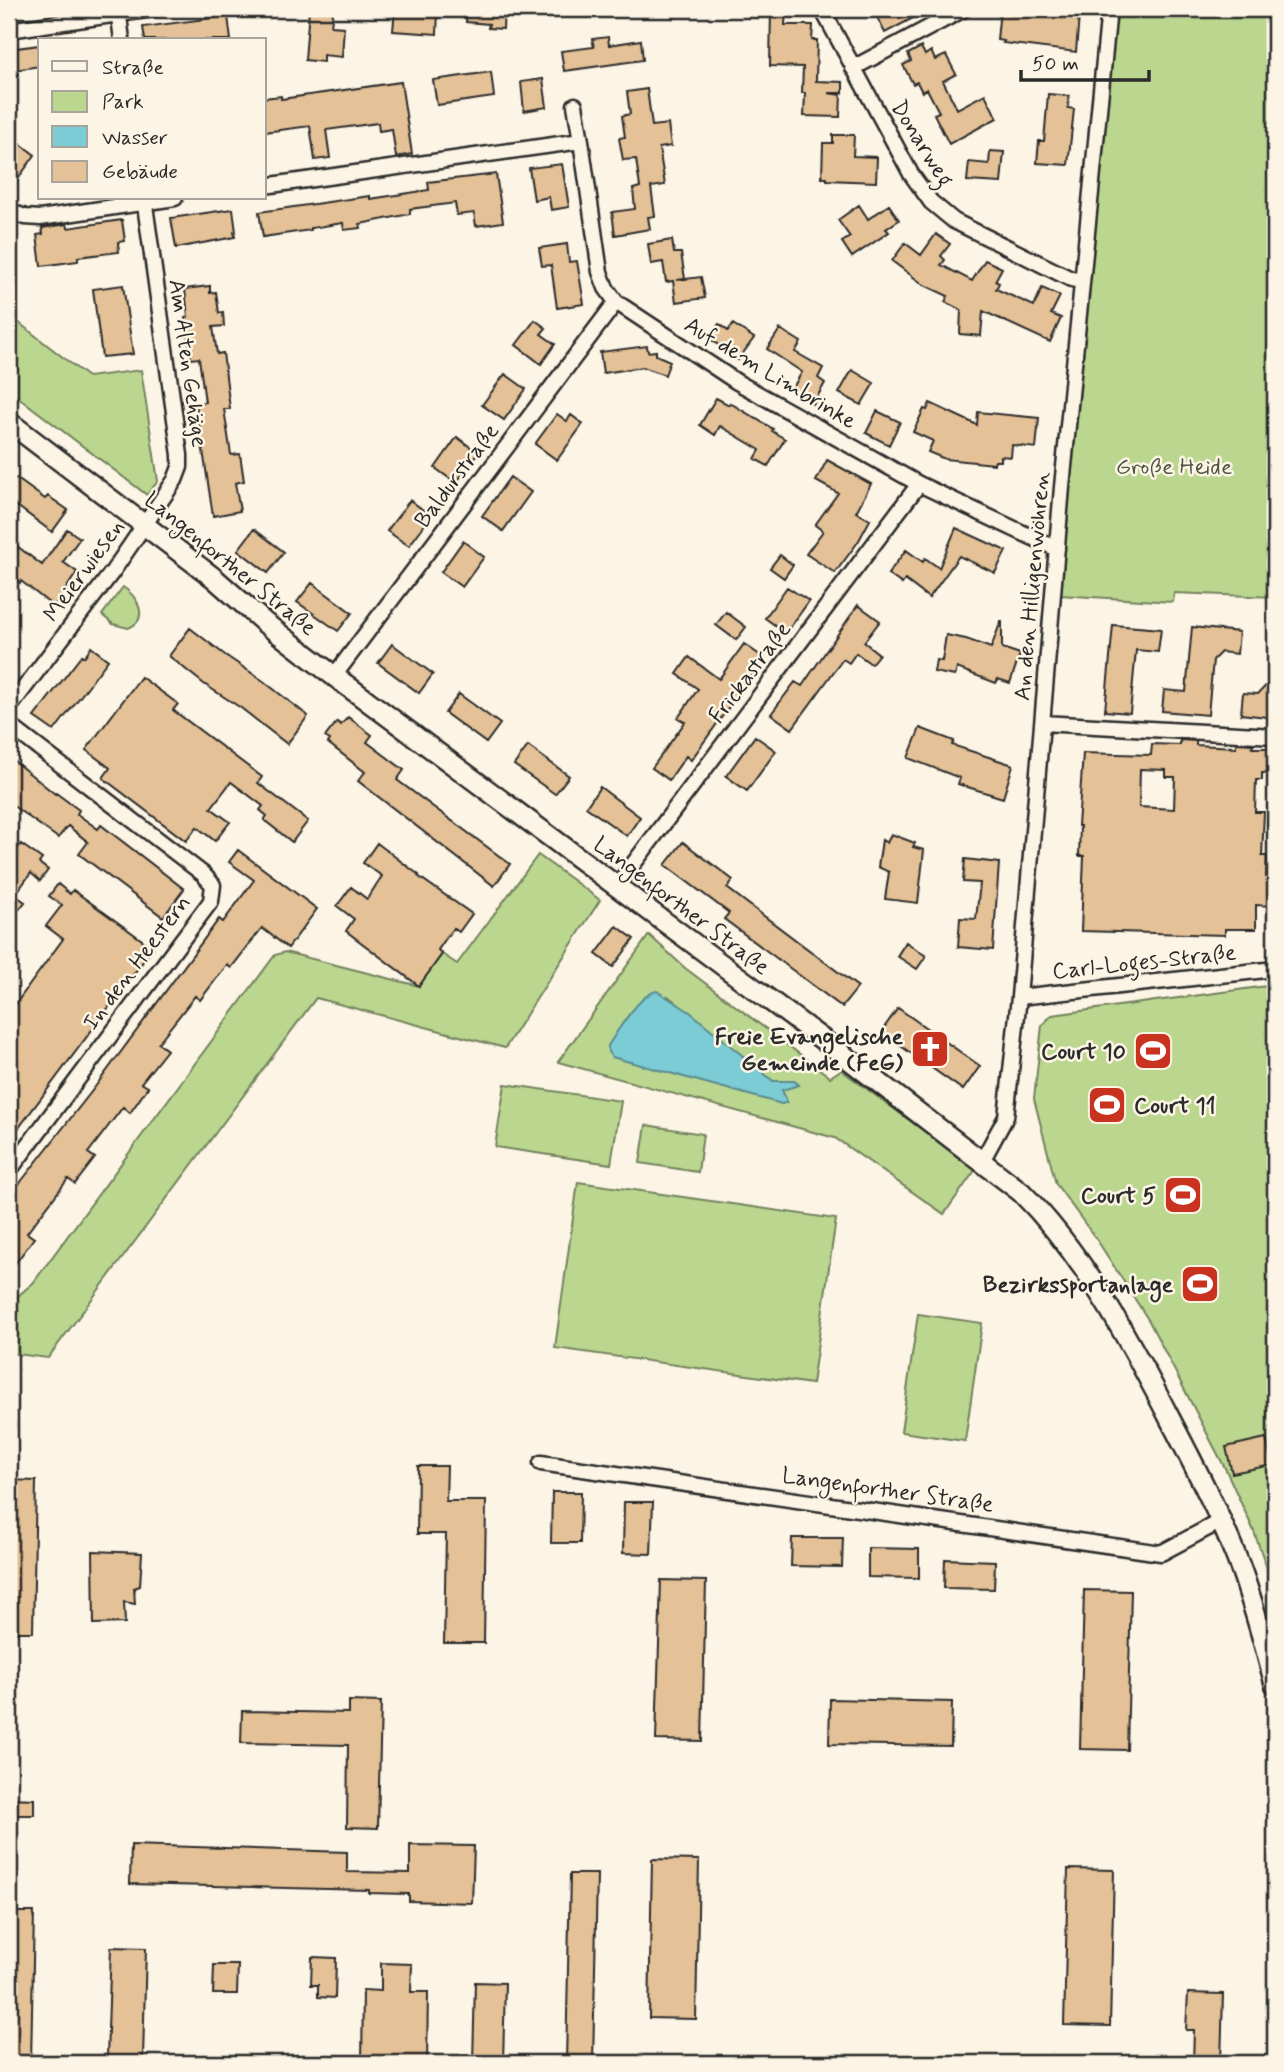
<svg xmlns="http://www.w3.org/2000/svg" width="1284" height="2072" font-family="Mynerve,sans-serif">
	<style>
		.green { fill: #bbd78f; stroke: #73815d; stroke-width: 2; fill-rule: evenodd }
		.water { fill: #7bccd5; stroke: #5b8c91; stroke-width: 2 }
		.building { fill: #e4c196; stroke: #2b2b2b; stroke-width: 2; fill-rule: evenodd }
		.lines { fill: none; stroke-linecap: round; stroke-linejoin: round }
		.minor-casing { stroke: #2b2b2b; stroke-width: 19 }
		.secondary-casing { stroke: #2b2b2b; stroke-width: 24 }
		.minor { stroke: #fcf5e5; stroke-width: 14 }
		.secondary { stroke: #fcf5e5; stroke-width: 19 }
		.labels { text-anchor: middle; stroke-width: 5; stroke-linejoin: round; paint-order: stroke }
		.street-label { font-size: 23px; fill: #2b2b2b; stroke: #fcf5e5 }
		.park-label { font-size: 23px; fill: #4f5644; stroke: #fcf5e5 }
		.poi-label { font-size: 23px; font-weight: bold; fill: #2b2b2b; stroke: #fcf5e5; text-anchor: end }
	</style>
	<rect width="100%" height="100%" fill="#fcf5e5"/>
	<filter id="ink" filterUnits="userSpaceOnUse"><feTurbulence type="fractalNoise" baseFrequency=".0143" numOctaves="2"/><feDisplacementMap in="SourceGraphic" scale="14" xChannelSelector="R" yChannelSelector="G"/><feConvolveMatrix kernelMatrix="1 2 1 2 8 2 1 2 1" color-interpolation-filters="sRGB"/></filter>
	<g filter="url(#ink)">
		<!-- green -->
		<path class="green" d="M1115 9H1275V597L1174 593 1173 602 1059 595Z
			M9 315 88 377 141 370 158 481 147 495 9 390Z
			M123 587C138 596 150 620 128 628L113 624 102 615Z
			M538 855 600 900 505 1048 316 998 48 1358 9 1353V1300L12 1301 33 1283 275 955 285 952 419 986 442 954 457 964Z
			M649 935 685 968 830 1077 841 1070 976 1169 944 1214 835 1138 558 1062ZM668 996 773 1081H794L798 1084 782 1090 787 1102 782 1104 613 1057 608 1052V1046L631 1012Z
			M1275 985V1591L1253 1529 1226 1470 1149 1321 1099 1243 1056 1184 1034 1099 1042 1025 1052 1015Z
			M505 1084 621 1101 611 1164 495 1147Z
			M646 1125 703 1134 698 1172 640 1163Z
			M578 1182 836 1219 812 1384 555 1348Z
			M918 1314 982 1323 965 1441 901 1432Z"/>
		<!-- water -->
		<path class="water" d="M657 991 690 1012 773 1081H794L799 1085 782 1090 787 1102 782 1104 612 1057 608 1052V1046C617 1031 641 993 657 991Z"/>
		<!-- building -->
		<path class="building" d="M309 9H333L331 26 344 27 342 57 323 55V62L305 60Z
			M395 9 438 11 437 34 393 31Z
			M467 9H504L503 29 488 28 489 24 466 22Z
			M771 9H786L785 25H813L812 40H817L816 81 843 82V93H828L841 95 840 117 804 116 805 93H802L803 67 770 66Z
			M873 9H930L885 33Z
			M1000 9H1072L1071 16H1079L1076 52 1003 43 1004 41 997 40Z
			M228 16 231 40H145L143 27Z
			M608 37 609 45 641 40 643 60 564 71 561 51 594 47 592 39Z
			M40 45V66L15 70 9 66V49Z
			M921 47 925 55 931 51 935 60 946 55 956 74 943 81 957 109 985 94 997 118 949 144 934 114 939 112 927 89 922 92 917 82 913 84 903 65 911 61 908 54Z
			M491 72 494 97 437 105 433 80Z
			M543 79 547 107 524 111 521 82Z
			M401 82 412 154 396 157 392 129 379 131 378 123 326 130 330 158 315 160 310 126 264 132V98L281 96V99Z
			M647 89 652 126 668 124 671 146 659 148 665 185 651 187 655 216 648 217 650 229 615 235 612 212 635 209 633 189 640 187 636 159 623 160 619 138 625 137 622 116 630 114 627 92Z
			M1048 94 1069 96 1068 108 1074 109 1068 165 1037 163 1039 141H1044Z
			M9 135 35 155 17 180 9 174Z
			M833 135H854L853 156 877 157 876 182 827 180V178H822L823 143H833Z
			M990 151 1004 152 1001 183 967 181 969 162 989 164Z
			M562 164 569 207 551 210 549 197 534 200 529 168Z
			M496 174 503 222 476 226 474 213 457 215 455 203 410 209V214L360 224 361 228 344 230 343 223 311 228V230L263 237 259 212 370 196V199L429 190 428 182Z
			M859 205 868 219 889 205 899 220 886 229 889 232 852 257 842 242 850 237 838 220Z
			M233 209 236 232H234L235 237 176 248 171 218Z
			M122 220 125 241 118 242 119 252 78 257V261L41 266 37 235 43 234 42 228 67 224 68 228Z
			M936 234 950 244 941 256 945 260 941 265 972 281 985 260 1002 268 995 281 999 283 996 289 1034 306 1042 288 1060 296 1051 314 1061 318 1050 342 983 311 981 336 960 334 961 310 945 302 948 296 924 285 892 261 905 243 921 255Z
			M672 240 674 253H681L685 279 677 280 701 277 705 298 676 302 673 281 666 282 663 262 651 264 648 244Z
			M567 244 569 262 577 261 584 304 557 308 551 265 542 266 539 248Z
			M123 285 133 354 102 357 93 289Z
			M210 286V293L216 292 219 313 223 312 224 326 213 327 217 354 223 353 230 409H224L231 455 240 454 244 481 235 483 240 511 213 516 196 404 205 402 199 358 191 359 185 318 188 317 185 289Z
			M535 320 546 328 541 334 555 344 541 364 516 345Z
			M719 324 728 331 733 324 754 338 738 360 709 338Z
			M780 329 801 342 795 352 823 368 818 378 825 383 813 404 791 391 802 372 767 349Z
			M647 346 648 352 656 351V355L670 361 665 375 643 367 603 373 600 352Z
			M852 370 874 383 861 405 839 393Z
			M505 374 526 389 504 420 482 405Z
			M716 398 729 405 730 403 773 429 772 431 785 439 768 466 755 459 760 450 720 426 715 435 700 425Z
			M930 403 977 425 978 412 1039 418 1036 448 1012 445 1011 457 1001 456V461H995L994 464 945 459 928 452 933 441 913 432 924 409 927 410Z
			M877 411 900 422 889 445 866 433Z
			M557 414 567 421 571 415 583 424 557 460 535 444Z
			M457 437 478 453 456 483 435 468Z
			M827 460 871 484 856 512 870 520 858 542 835 573 806 554 823 531 815 525 838 493 816 481Z
			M510 477 531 492 503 531 482 516Z
			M16 478 45 499 48 496 68 510 52 532 9 500V487Z
			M410 500 431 516 409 546 387 531Z
			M956 528 1006 551 995 573 959 556 929 598 905 580 902 584 888 574 906 550 923 562 925 558 939 568Z
			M67 529 80 538 63 562 77 572 54 607 21 581 20 583 9 575V540L42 565Z
			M254 529 284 552 268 573 238 550Z
			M463 541 484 557 462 587 441 572Z
			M780 555 793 565 784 578 770 568Z
			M312 583 352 613 338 631 297 602Z
			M787 587 809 601 786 633 765 618Z
			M858 605 880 621 864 642 879 654 871 664 856 653 849 663 843 659 792 729 771 714 795 682 802 686Z
			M726 612 746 627 736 640 716 625Z
			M1001 621H1002V648L1020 654 1010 683 998 679 996 683 957 668 955 676 934 672 936 660 942 661 946 635 966 639 991 648Z
			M1113 625 1161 629 1158 652 1136 650 1130 713 1105 711Z
			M1192 627 1239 632 1237 654 1221 652 1213 660 1208 715 1162 711 1164 690 1186 692Z
			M190 628 225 655 262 680 308 716 287 744 241 708 204 684 169 656Z
			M392 644 433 674 419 693 378 663Z
			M744 644 764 658 691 760 686 756 669 780 652 768 685 722 678 718 698 689 677 674 689 657 719 679Z
			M91 647 108 660 54 731 34 717 82 655 84 657Z
			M1275 676V718L1241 714 1243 693 1258 694Z
			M141 677 178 704 173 710 262 777 258 783 308 821 292 842 264 820 267 816 260 810 263 806 231 782 211 808 230 822 215 841 197 827 186 841 103 778 110 768 86 750Z
			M459 694 500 724 486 743 445 713Z
			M348 717 372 735 367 742 404 770 397 780 510 864 494 886 358 781 365 772 328 743 330 740 325 737 337 722 341 725Z
			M920 728 954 741 952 745 1013 765 1003 798 958 784 960 778 908 758Z
			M755 736 776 751 747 791 726 776Z
			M1180 740 1196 741V745L1236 747V743L1253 744 1252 748H1272L1271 773H1262V780H1256L1255 812H1264L1262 856H1267L1266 877 1273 878 1272 906 1256 905V929H1225V935L1081 931 1084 856H1079L1080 826H1078L1083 753 1151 755 1152 744 1180 745ZM1140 769 1166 770V777H1175L1174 809 1139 807Z
			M528 746 569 776 555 794 514 765Z
			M9 757 55 794 56 793 79 810 77 814 98 829 101 825 184 889 163 917 79 854 88 842 68 826 58 838 9 803Z
			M600 787 640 817 627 836 586 807Z
			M891 834 915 843 913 847 924 850 918 903 885 899 889 872 878 867 882 840 887 843Z
			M683 842 733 880 727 888 858 987 842 1007 724 919 729 913 665 865Z
			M377 843 419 875 418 876 472 914 459 932 453 928 438 950 442 954 419 986 346 931 354 919 337 906 351 887 367 899 382 876 363 863Z
			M21 844 42 859 39 863 48 870 40 881 31 873 15 895 25 902 17 912 9 906V861Z
			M238 850 317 909 288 948 262 928 231 968 227 965 200 1000 195 996 158 1043 167 1050 141 1083 148 1087 130 1113 123 1107 88 1153 95 1158 75 1184 68 1179 27 1233 34 1238 9 1272V1197L95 1087 219 919 223 922 254 880 229 862Z
			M965 859 999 863 993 950 958 947 960 918 976 919 980 883 963 882Z
			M58 884 70 894 73 890 153 948 9 1141V1013L63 939 46 926 62 905 49 896Z
			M617 926 634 939 613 967 596 954Z
			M906 942 926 956 917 969 897 956Z
			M898 1008 980 1066 963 1090 881 1032Z
			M1266 1438 1272 1465 1232 1473 1226 1447Z
			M418 1466H447L446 1501H486L484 1643H444L446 1534H417Z
			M9 1480 36 1481 33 1632H9Z
			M552 1492H581L580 1543H551Z
			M624 1502H653L651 1554 623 1553Z
			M792 1538H843L842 1567 791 1566Z
			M868 1548 919 1549V1578L868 1577Z
			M93 1551 142 1553 140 1586 134 1588 135 1604 124 1602 125 1623 94 1624Z
			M945 1559 995 1561 994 1589 944 1588Z
			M661 1580 706 1581 702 1741 656 1740Z
			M1084 1590 1131 1591 1127 1750 1080 1749Z
			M830 1699 952 1702 951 1746 829 1744Z
			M349 1701 381 1702 378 1828 347 1827 348 1745 241 1743 242 1711 349 1713Z
			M9 1798 34 1799V1815H9Z
			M131 1845 347 1852V1872L410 1873V1845L474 1846 472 1903 409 1901V1894L369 1893V1890L130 1884Z
			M652 1859 699 1860 696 2019 649 2018Z
			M1068 1869 1114 1870 1110 2026 1064 2025Z
			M570 1874H597L593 2063H566Z
			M9 1912H34L31 2063H9Z
			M111 1947 146 1948 143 2058 107 2057Z
			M312 1957 336 1958 335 1998 318 1997V1985H311Z
			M381 1963 412 1964 411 1992H428L427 2063H362L363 1990 381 1991Z
			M214 1965H238L237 1994H213Z
			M475 1982 505 1983 503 2063H473Z
			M1188 1993 1223 1994 1221 2063H1193L1194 2030H1186Z"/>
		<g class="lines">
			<!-- minor casing -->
			<g class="minor-casing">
				<path id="minor" d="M118 9 122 40
					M822 9 911 174 931 202 954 221 1071 279 1082 281
					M9 30 153 9
					M853 68 964 9
					M575 105 581 141
					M264 186 581 141 600 272 606 288 616 302 737 382 919 484 1057 549
					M9 211 25 217 40 218 175 198
					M334 676 616 302
					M9 708 113 571 175 480 180 467V455L144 198
					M1042 723 1275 736
					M9 725 203 874 213 885 211 901 9 1171
					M616 887 919 484
					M1019 997 1275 969
					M982 1161 1006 1117 1019 997 1062 487 1109 9
					M541 1463 1161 1553 1221 1521"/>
			</g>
			<!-- secondary casing -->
			<g class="secondary-casing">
				<path id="secondary" d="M9 422 214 578 265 623 334 676 838 1051 1021 1192C1079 1250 1119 1322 1157 1394 1187 1452 1219 1510 1242 1572 1255 1609 1265 1646 1275 1684"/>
			</g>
			<!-- minor -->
			<use href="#minor" class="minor"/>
			<!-- secondary -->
			<use href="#secondary" class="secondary"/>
		</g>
	</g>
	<!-- icons -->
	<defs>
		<g id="church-square" transform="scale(2.0125)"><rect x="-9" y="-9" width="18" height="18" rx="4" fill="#c8321e" stroke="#fcf5e5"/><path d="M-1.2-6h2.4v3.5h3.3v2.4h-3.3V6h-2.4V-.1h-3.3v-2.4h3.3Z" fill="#fff"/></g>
		<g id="stadium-square" transform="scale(2.0125)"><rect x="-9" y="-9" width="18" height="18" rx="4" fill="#c8321e" stroke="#fcf5e5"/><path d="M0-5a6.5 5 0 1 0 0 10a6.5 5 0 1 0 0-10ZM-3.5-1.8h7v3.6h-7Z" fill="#fff"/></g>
	</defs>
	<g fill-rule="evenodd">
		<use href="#church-square" x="930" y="1049"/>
		<use href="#stadium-square" x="1153" y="1051"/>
		<use href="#stadium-square" x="1107" y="1105"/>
		<use href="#stadium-square" x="1183" y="1195"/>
		<use href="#stadium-square" x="1200" y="1284"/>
	</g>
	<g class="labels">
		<!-- street labels -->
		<g class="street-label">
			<text transform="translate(923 143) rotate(58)" y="8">Donarweg</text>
			<text transform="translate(189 363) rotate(82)" y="8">Am Alten Gehäge</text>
			<text transform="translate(771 372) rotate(31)" y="8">Auf dem Limbrinke</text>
			<text transform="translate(456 475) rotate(-53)" y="8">Baldurstraße</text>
			<text transform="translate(231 563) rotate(39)" y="8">Langenforther Straße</text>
			<text transform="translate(83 570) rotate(-54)" y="8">Meierwiesen</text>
			<text transform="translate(1031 586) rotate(-85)" y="8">An den Hilligenwöhren</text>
			<text transform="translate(749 672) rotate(-53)" y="8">Frickastraße</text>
			<text transform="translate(682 905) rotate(37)" y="8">Langenforther Straße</text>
			<text transform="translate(1144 961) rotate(-6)" y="8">Carl-Loges-Straße</text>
			<text transform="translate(136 962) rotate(-53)" y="8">In den Heestern</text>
			<text transform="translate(888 1489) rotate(8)" y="8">Langenforther Straße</text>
		</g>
		<!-- park labels -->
		<g class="park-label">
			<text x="1174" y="474">Große Heide</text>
		</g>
		<!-- poi labels -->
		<g class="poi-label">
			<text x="903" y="1044">Freie Evangelische<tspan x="903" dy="26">Gemeinde (FeG)</tspan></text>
			<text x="1126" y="1059">Court 10</text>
			<text x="1134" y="1113" text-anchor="start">Court 11</text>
			<text x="1156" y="1203">Court 5</text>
			<text x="1173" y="1292">Bezirkssportanlage</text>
		</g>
	</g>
	<!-- margin -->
	<rect width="1284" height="2072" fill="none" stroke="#fcf5e5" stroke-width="35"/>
	<rect x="18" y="18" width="1249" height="2037" fill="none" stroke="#2b2b2b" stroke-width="2.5" filter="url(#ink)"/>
	<!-- legend -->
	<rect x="38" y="38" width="228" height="161" fill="#fcf5e5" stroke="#a8a49b" stroke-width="2"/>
	<rect x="52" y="61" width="35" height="10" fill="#fcf5e5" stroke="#a8a49b" stroke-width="2"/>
	<text x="102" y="74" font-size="21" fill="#2b2b2b">Straße</text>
	<rect x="52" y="91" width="35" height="21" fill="#bbd78f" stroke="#a8a49b" stroke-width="2"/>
	<text x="102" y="108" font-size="21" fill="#2b2b2b">Park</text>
	<rect x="52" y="126" width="35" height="21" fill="#7bccd5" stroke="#a8a49b" stroke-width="2"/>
	<text x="102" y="144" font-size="21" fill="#2b2b2b">Wasser</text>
	<rect x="52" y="161" width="35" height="21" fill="#e4c196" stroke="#a8a49b" stroke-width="2"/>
	<text x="102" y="178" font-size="21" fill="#2b2b2b">Gebäude</text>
	<!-- scale -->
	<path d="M1021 70v10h128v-10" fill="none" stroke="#2b2b2b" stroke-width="3.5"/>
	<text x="1032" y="70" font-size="21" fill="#2b2b2b" stroke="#fcf5e5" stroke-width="5" paint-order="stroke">50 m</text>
</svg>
